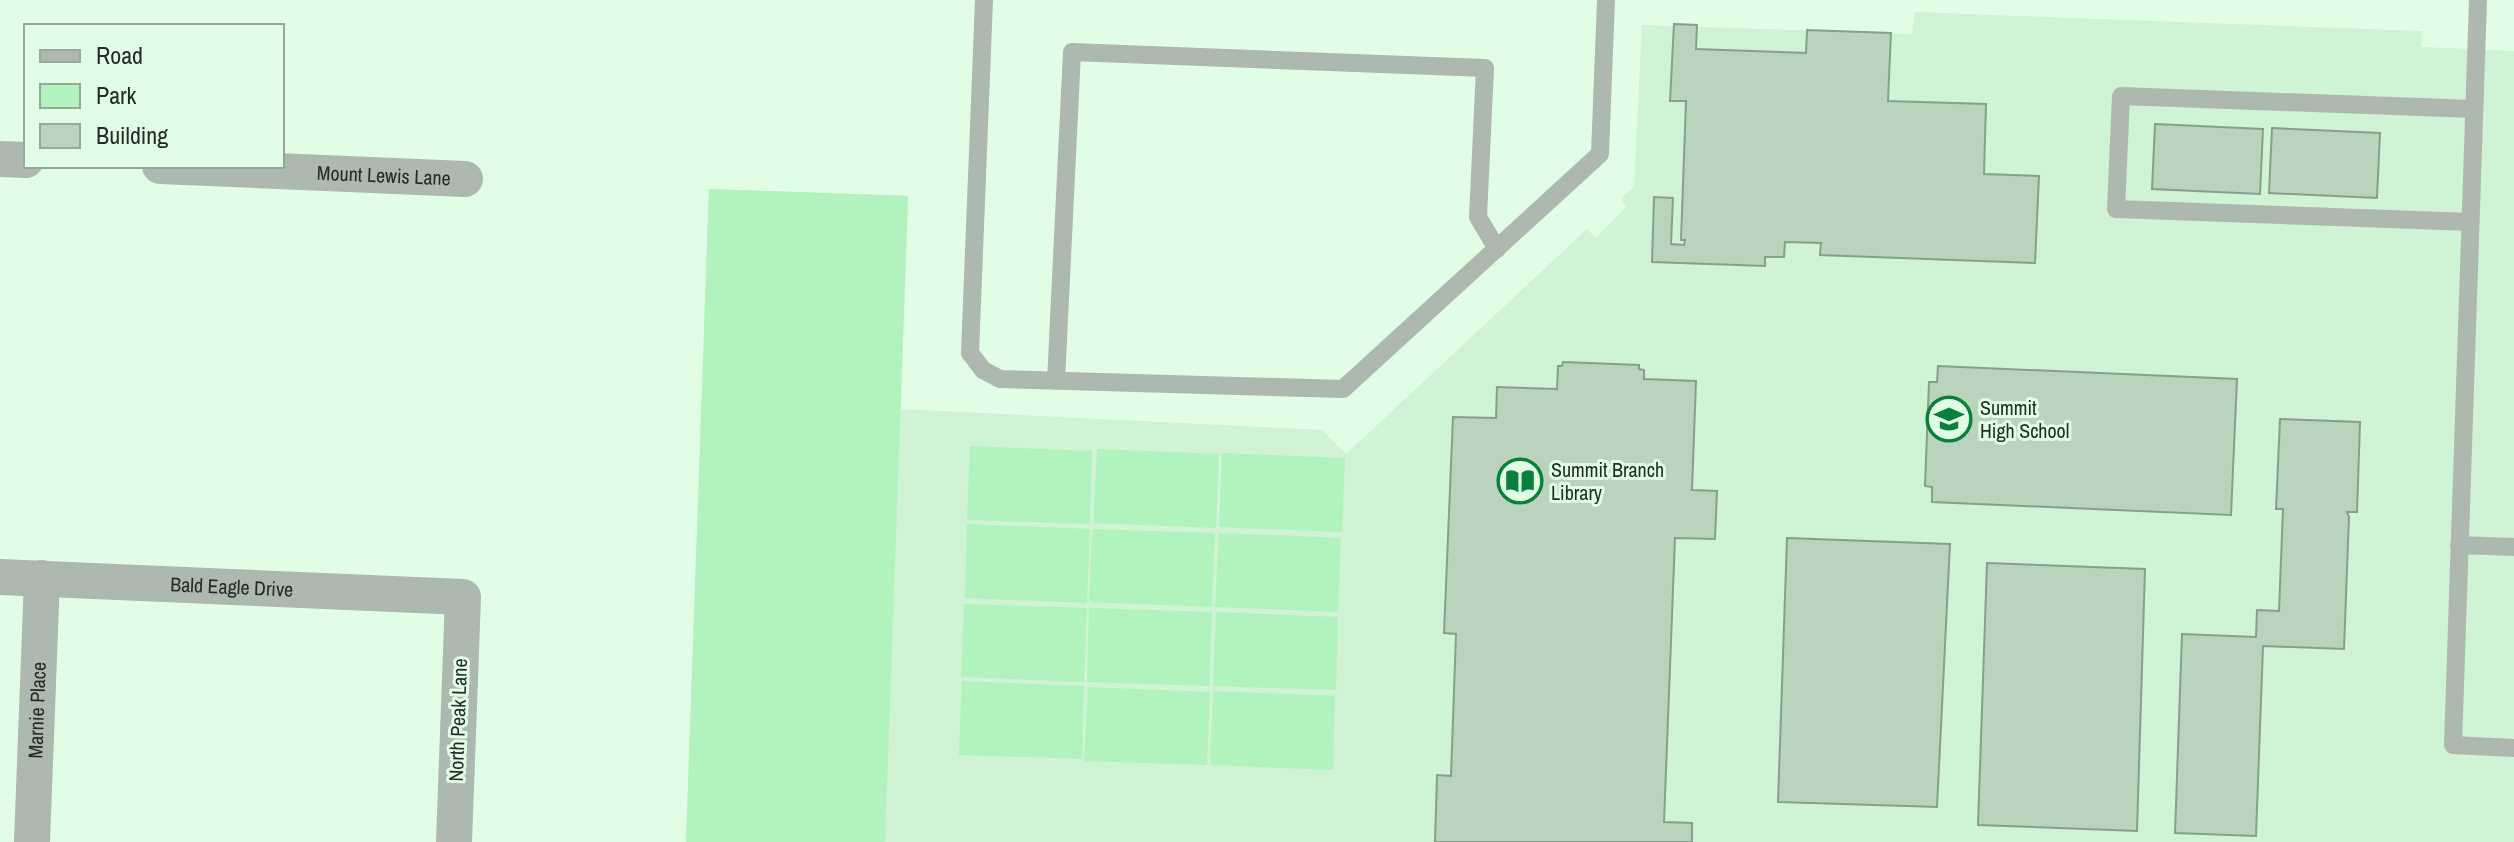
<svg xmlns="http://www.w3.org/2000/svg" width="2514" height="842" font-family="'Archivo Narrow',sans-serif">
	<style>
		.built { fill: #d0f2d5 }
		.green { fill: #b2f2be }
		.building { fill: #b9d3bd; stroke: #87a08b; stroke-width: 2 }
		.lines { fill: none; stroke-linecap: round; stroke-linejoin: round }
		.lane { stroke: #adb8ae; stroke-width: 18 }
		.street { stroke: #adb8ae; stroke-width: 36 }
		.labels { text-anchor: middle; stroke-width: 6; stroke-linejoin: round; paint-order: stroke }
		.street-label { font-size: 20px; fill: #222c24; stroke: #e2fde6 }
		.poi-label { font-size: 20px; fill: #222c24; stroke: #e2fde6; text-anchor: start }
	</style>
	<rect width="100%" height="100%" fill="#e2fde6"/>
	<!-- built -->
	<path class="built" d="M1915 12 2422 31 2421 47 2514 51V842H686L709 189 908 196 901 409 1322 430 1346 454 1587 229 1596 238 1626 207 1621 199 1634 186 1642 25 1912 34Z"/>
	<!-- green -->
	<path class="green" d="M709 189 908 196 885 842H686Z
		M970 446 1092 451 1090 524 967 520Z
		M1097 449 1219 454 1216 528 1093 523Z
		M1222 453 1345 458 1342 532 1219 527Z
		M967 524 1090 529 1087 603 965 598Z
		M1092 529 1215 533 1212 607 1089 602Z
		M1219 533 1341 538 1338 612 1215 607Z
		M964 604 1087 608 1084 682 961 677Z
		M1089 608 1212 612 1209 686 1087 682Z
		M1216 612 1338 617 1336 690 1213 686Z
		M962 681 1084 686 1082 759 959 755Z
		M1088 687 1210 692 1207 765 1084 761Z
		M1213 691 1335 696 1333 770 1210 765Z"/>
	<!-- building -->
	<path class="building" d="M1674 24 1697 25 1696 49 1806 53 1807 30 1891 33 1888 101 1986 104 1984 174 2039 176 2035 263 1820 255 1821 243 1785 242 1784 257H1765V266L1652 262 1654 197 1673 198 1671 244 1684 245 1685 240H1681L1686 101H1670Z
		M2155 124 2263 129 2260 194 2152 189Z
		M2272 128 2380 133 2377 198 2269 193Z
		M1563 362 1639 365V369L1644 370V379L1696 381 1692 490 1717 491 1715 539 1675 538 1664 822 1692 823V842H1435L1437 775 1451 776 1456 634 1444 633 1453 417 1496 418 1497 387 1557 389 1558 366H1562Z
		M1938 366 2237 379 2231 515 1932 502V487L1925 486 1929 382H1937Z
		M2280 419 2360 422 2357 512H2347L2349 517 2344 649 2263 646 2256 836 2175 833 2182 634 2256 637 2257 610 2279 611 2283 509H2276Z
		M1787 538 1950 544 1937 807 1778 802Z
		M1987 563 2145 569 2137 831 1978 825Z"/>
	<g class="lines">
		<!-- lane -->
		<path class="lane" d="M984 0 970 353 983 370 1000 379 1343 389 1600 154 1606 0
			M2478 0 2453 745 2514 748
			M2470 222 2116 209 2121 96 2473 109
			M1056 381 1072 52 1485 68 1478 217 1497 249
			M2459 545 2514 547"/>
		<!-- street -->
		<g class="street">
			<path d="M0 159 26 160"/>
			<path id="s1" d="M160 166 465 179"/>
			<path id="s2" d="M0 577 463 597 454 842"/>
			<path id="s3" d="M32 842 42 578"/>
		</g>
	</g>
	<!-- icons -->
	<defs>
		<g id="school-ring" transform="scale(2.3)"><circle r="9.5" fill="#e2fde6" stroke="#0a8139" stroke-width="1.5"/><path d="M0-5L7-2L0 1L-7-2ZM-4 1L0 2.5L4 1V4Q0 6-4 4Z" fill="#0a8139"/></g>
		<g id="library-ring" transform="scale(2.3)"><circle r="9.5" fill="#e2fde6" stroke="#0a8139" stroke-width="1.5"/><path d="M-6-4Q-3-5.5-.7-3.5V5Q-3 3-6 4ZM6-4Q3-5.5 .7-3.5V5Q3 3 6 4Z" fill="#0a8139"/></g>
	</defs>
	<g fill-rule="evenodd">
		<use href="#school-ring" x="1949" y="419"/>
		<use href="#library-ring" x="1520" y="481"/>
	</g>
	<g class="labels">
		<!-- street labels -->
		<g class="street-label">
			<text dy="7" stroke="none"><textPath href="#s1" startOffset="224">Mount Lewis Lane</textPath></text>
			<text dy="7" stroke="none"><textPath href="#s2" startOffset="232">Bald Eagle Drive</textPath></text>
			<text dy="7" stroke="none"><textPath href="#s3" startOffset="132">Marnie Place</textPath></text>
			<text transform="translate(458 720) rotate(-88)" y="7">North Peak Lane</text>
		</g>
		<!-- poi labels -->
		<g class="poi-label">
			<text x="1980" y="415">Summit<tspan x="1980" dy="23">High School</tspan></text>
			<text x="1551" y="477">Summit Branch<tspan x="1551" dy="23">Library</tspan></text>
		</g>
	</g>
	<!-- legend -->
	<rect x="24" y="24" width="260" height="144" fill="#e2fde6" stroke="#95a998" stroke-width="2"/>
	<rect x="40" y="50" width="40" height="12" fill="#adb8ae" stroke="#95a998" stroke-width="2"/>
	<text x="96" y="64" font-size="24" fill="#222c24">Road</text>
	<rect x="40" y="84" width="40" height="24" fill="#b2f2be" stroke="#95a998" stroke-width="2"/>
	<text x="96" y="104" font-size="24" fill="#222c24">Park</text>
	<rect x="40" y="124" width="40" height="24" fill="#b9d3bd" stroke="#95a998" stroke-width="2"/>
	<text x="96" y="144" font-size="24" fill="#222c24">Building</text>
</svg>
